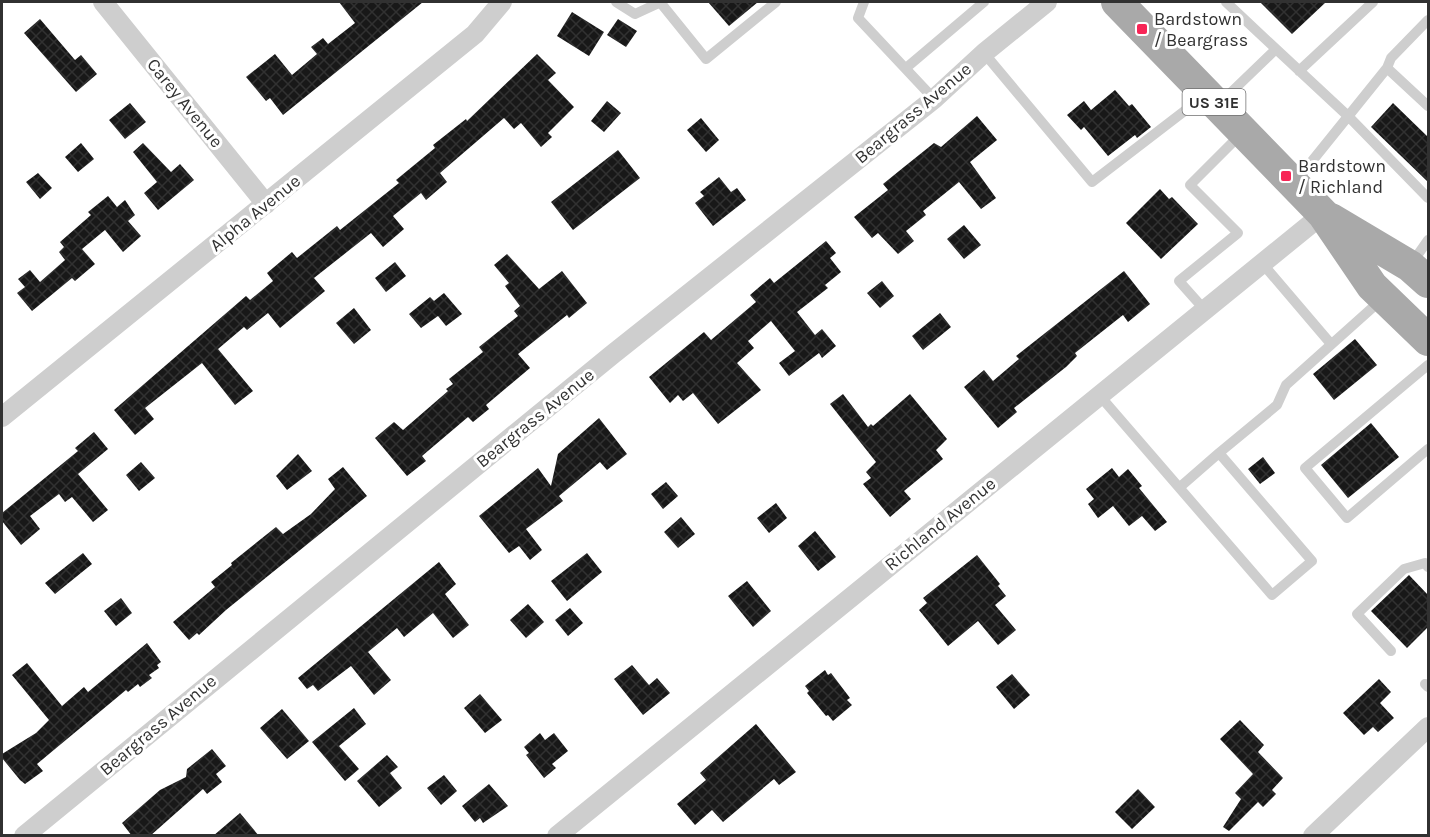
<svg xmlns="http://www.w3.org/2000/svg" width="1430" height="837" font-family="Karla,sans-serif">
	<style>
		.building { fill: url(#building-cross-hatch) }
		.lines { fill: none; stroke-linecap: round; stroke-linejoin: round }
		.service { stroke: #cecece; stroke-width: 10 }
		.minor { stroke: #cecece; stroke-width: 20 }
		.primary { stroke: #a9a9a9; stroke-width: 32 }
		.poi-dot { fill: #f72556; stroke: #fff; stroke-width: 2 }
		.labels { text-anchor: middle; stroke-width: 6; stroke-linejoin: round; paint-order: stroke }
		.shield { fill: #fff; stroke: #6f6f6f; stroke-width: 1.5 }
		.shield-label { font-size: 16px; font-weight: bold; fill: #313131 }
		.poi-label { font-size: 18px; fill: #313131; stroke: #fff; text-anchor: start }
		.street-label { font-size: 18px; fill: #313131; stroke: #fff }
	</style>
	<defs>
		<pattern id="building-cross-hatch" width="8" height="8" patternUnits="userSpaceOnUse" patternTransform="scale(1.5)"><rect width="8" height="8" fill="#181818"/><path d="M0 0l8 8M0 8l8-8" fill="none" stroke="#313131"/></pattern>
	</defs>
	<rect width="100%" height="100%" fill="#fff"/>
	<!-- building -->
	<path class="building" d="M339 2H423L283 115 270 98 266 101 246 77 275 54 292 75 317 54 311 47 323 38 328 44 355 23Z
		M708 2H758L729 26Z
		M1260 2H1326L1292 34Z
		M572 12 604 32 589 56 557 36Z
		M40 19 75 60 81 55 97 74 76 92 24 33Z
		M618 19 637 31 626 47 607 35Z
		M537 54 556 73 548 80 574 107 548 133 552 137 541 147 521 123 514 129 504 118 440 173 447 182 426 200 421 193 393 216 404 229 383 247 371 233 314 278 325 291 280 328 268 313 247 330 244 327 218 349 253 391 235 405 202 363 145 408 154 419 135 435 114 410 246 296 250 300 273 281 267 273 292 252 297 258 337 226 340 230 399 183 396 180 435 148 433 145 466 119 467 121Z
		M1115 90 1129 106 1132 104 1151 127 1137 138 1135 135 1108 156 1084 127 1081 130 1067 115 1084 101 1091 110Z
		M607 101 621 113 604 132 591 121Z
		M130 103 146 122 125 139 109 120Z
		M1393 103 1428 137V182L1371 127Z
		M977 116 997 140 970 162 996 198 981 209 959 182 923 211 926 215 906 231 914 241 898 254 878 233 872 238 854 217 888 190 883 184 904 167 934 143 941 147Z
		M701 118 719 140 706 152 687 130Z
		M81 143 94 159 78 172 65 157Z
		M143 143 171 172 180 164 194 180 158 210 144 193 157 182 133 152Z
		M618 150 640 178 573 230 551 202Z
		M38 173 52 188 40 199 26 182Z
		M719 177 731 192 737 188 746 200 713 226 695 203 704 196 700 192Z
		M1160 189 1169 199 1172 197 1198 224 1161 259 1126 223Z
		M108 196 117 207 125 200 135 215 128 221 141 236 123 252 105 230 82 249 95 264 75 281 72 278 32 311 17 293 25 287 18 279 30 270 40 282 65 260 59 252 64 247 60 242 91 215 88 212Z
		M964 225 981 245 964 259 947 239Z
		M826 241 836 253 830 258 841 272 825 285 828 288 797 312 815 335 822 329 836 346 822 358 819 353 789 376 779 363 795 351 771 321 748 341 754 348 737 363 761 390 718 424 693 393 683 401 678 395 670 403 649 377 704 332 711 340 756 302 750 295 770 278 774 283Z
		M507 254 539 289 562 271 587 303 569 318 567 315 518 354 530 368 486 405 489 409 473 422 468 417 422 456 426 461 407 476 375 438 394 422 403 430 448 391 446 389 453 384 449 379 483 352 479 347 518 316 514 311 520 306 505 286 509 283 494 265Z
		M395 262 406 276 386 292 375 278Z
		M1124 271 1150 304 1128 322 1123 315 1075 353 1077 356 1066 367 1014 408 1017 412 998 428 964 387 984 370 993 381 1019 359 1016 356Z
		M882 281 894 296 880 308 867 293Z
		M444 293 462 314 446 326 438 316 421 328 409 314 430 297 434 301Z
		M354 308 371 330 354 344 336 323Z
		M940 313 951 327 923 350 912 336Z
		M1355 339 1377 365 1334 400 1313 374Z
		M843 394 868 427 871 424 873 426 910 394 947 439 936 450 943 459 904 491 911 499 890 517 863 484 871 478 866 472 876 462 830 404Z
		M599 418 627 454 607 470 600 462 559 496 563 501 526 529 542 550 530 560 519 546 509 553 479 516 538 468 551 486 558 454Z
		M1371 423 1399 457 1348 498 1321 465Z
		M94 432 108 449 78 474 108 510 93 522 72 497 65 502 59 494 30 516 40 529 21 545 2 521V513L78 451 75 448Z
		M298 454 312 471 287 490 276 476Z
		M1263 457 1275 473 1260 484 1248 469Z
		M141 462 155 478 139 491 126 475Z
		M343 467 367 496 226 610 199 635 197 633 189 640 173 622 215 587 211 582 232 565 231 563 276 527 283 534 311 514 335 489 328 479Z
		M1112 468 1119 477 1128 469 1142 486 1139 488 1167 522 1155 531 1142 516 1129 526 1113 506 1098 518 1088 504 1094 499 1086 489Z
		M666 482 678 496 663 509 651 494Z
		M776 503 787 518 769 533 757 518Z
		M681 517 695 534 678 548 664 532Z
		M815 531 836 557 818 571 798 546Z
		M83 553 92 564 55 594 45 583Z
		M587 553 602 572 567 601 551 581Z
		M977 555 1000 584 998 586 1006 596 995 605 1016 630 998 645 978 621 948 646 919 610 927 603 923 598Z
		M439 562 456 584 445 594 469 625 453 638 433 613 404 637 397 628 368 652 391 680 374 695 351 666 318 691 313 685 307 689 298 678Z
		M1409 575 1428 595V627L1407 648 1371 611Z
		M747 581 771 611 753 627 728 596Z
		M121 598 132 613 116 626 104 611Z
		M528 604 544 622 526 638 510 620Z
		M570 608 583 623 568 636 555 620Z
		M147 643 161 662 157 665 159 668 149 675 152 678 140 687 138 684 128 692 126 690 37 764 43 771 25 784 20 780 2 758V754L36 733 49 720 12 675 27 663 62 706 84 687 88 692Z
		M632 665 649 685 657 678 670 693 643 715 614 679Z
		M825 670 828 675 831 673 850 698 847 700 852 705 833 721 828 715 826 716 807 693 809 691 805 686Z
		M1012 674 1030 695 1014 709 996 687Z
		M1379 679 1391 692 1380 703 1394 718 1378 732 1373 727 1364 735 1343 713Z
		M480 694 502 720 485 733 464 708Z
		M354 708 366 724 339 746 359 769 345 781 312 742Z
		M282 709 309 741 287 759 260 728Z
		M1240 720 1264 745 1258 752 1283 778 1272 790 1276 794 1263 807 1258 802 1229 831 1223 827 1241 799 1235 793 1253 774 1220 739Z
		M756 724 796 772 779 785 774 779 723 822 712 810 695 825 677 804 706 780 700 773Z
		M540 733 545 740 554 733 568 751 552 764 556 768 544 778 526 755 529 753 524 747Z
		M212 749 226 766 216 774 222 782 207 794 203 789 150 836H132L122 823 160 790 186 777 187 769Z
		M387 755 398 767 390 773 402 788 379 807 357 781Z
		M444 775 457 791 441 805 427 788Z
		M489 784 508 806 483 823 480 818 475 822 462 806Z
		M1138 789 1155 807 1132 829 1115 812Z
		M240 813 259 836H213Z"/>
	<g class="lines">
		<!-- service -->
		<path class="service" d="M616 2 635 14 661 2
			M660 2 706 59 776 2
			M864 2 858 18 934 99
			M1428 20 1391 58 1387 68 1428 106
			M1276 49 1349 117 1428 198
			M984 53 1092 182 1204 96
			M906 68 984 2
			M1299 71 1373 2
			M1220 103 1276 49 1226 2
			M1296 181 1387 68
			M1262 263 1331 344
			M1412 263 1428 240
			M1203 308 1179 281 1238 233 1190 185 1241 134
			M1428 365 1305 468 1347 518 1428 449
			M1100 396 1272 595 1312 561 1219 453 1277 405 1286 385 1381 300
			M1180 487 1219 453
			M1391 651 1357 614 1404 569 1425 563 1428 567
			M1425 684 1428 687"/>
		<!-- minor -->
		<path class="minor" d="M103 2 266 204
			M2 417 475 34 502 2
			M24 836 613 354 934 99 984 53 1047 2
			M557 836 1323 214
			M1313 836 1428 727"/>
		<!-- primary -->
		<path class="primary" d="M1117 2 1323 214 1372 286 1428 340
			M1331 219 1410 266 1428 282"/>
	</g>
	<!-- markers -->
	<g class="poi-dot">
		<rect x="1136" y="23" width="12" height="12" rx="3"/>
		<rect x="1280" y="170" width="12" height="12" rx="3"/>
	</g>
	<g class="labels">
		<!-- shield labels -->
		<rect class="shield" x="1182.5" y="89" width="63" height="26" rx="4.5"/>
		<g class="shield-label">
			<text x="1214" y="108">US 31E</text>
		</g>
		<!-- poi labels -->
		<g class="poi-label">
			<text x="1154" y="25">Bardstown<tspan x="1154" dy="21">/ Beargrass</tspan></text>
			<text x="1298" y="172">Bardstown<tspan x="1298" dy="21">/ Richland</tspan></text>
		</g>
		<!-- street labels -->
		<g class="street-label">
			<text transform="translate(185 103) rotate(51)" y="6">Carey Avenue</text>
			<text transform="translate(913 113) rotate(-40)" y="6">Beargrass Avenue</text>
			<text transform="translate(255 213) rotate(-39)" y="6">Alpha Avenue</text>
			<text transform="translate(535 418) rotate(-39)" y="6">Beargrass Avenue</text>
			<text transform="translate(940 524) rotate(-39)" y="6">Richland Avenue</text>
			<text transform="translate(158 725) rotate(-40)" y="6">Beargrass Avenue</text>
		</g>
	</g>
	<!-- border -->
	<rect width="1430" height="837" fill="none" stroke="#313131" stroke-width="6"/>
</svg>
